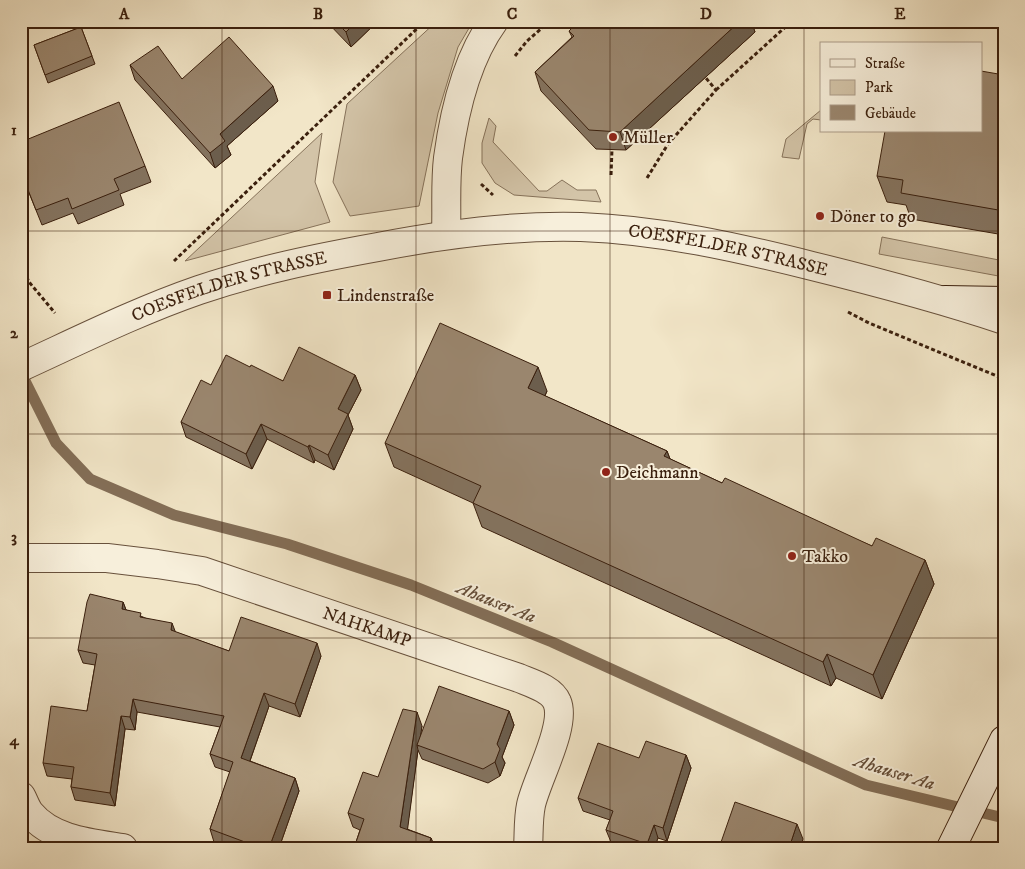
<svg xmlns="http://www.w3.org/2000/svg" width="1025" height="869" font-family="'IM FELL DW Pica',serif">
	<style>
		.green { fill: #d3c4a8; stroke: #86725a }
		.lines { fill: none; stroke-linecap: round; stroke-linejoin: round }
		.stream { stroke: #836e57; stroke-width: 11 }
		.minor-casing { stroke: #68513c; stroke-width: 30 }
		.secondary-casing { stroke: #3a1f0d; stroke-width: 30 }
		.path { stroke: #3a1f0d; stroke-width: 3; stroke-dasharray: 4 2.5; stroke-linecap: butt }
		.minor { stroke: #f7efdb; stroke-width: 28 }
		.secondary { stroke: #f7efdb; stroke-width: 28 }
		.wall { fill: #84735f; stroke: #3a1f0d }
		.shaded-wall { fill: #6c5e4d; stroke: #3a1f0d }
		.building { fill: #9a866e; stroke: #3a1f0d }
		.grid { fill: none; stroke: #3a1f0d; stroke-width: 1; stroke-opacity: 0.55 }
		.poi-dot { fill: #8f2418; stroke: #f7efdb; stroke-width: 2 }
		.labels { text-anchor: middle; stroke-width: 4; stroke-linejoin: round; paint-order: stroke }
		.poi-label { font-size: 18px; fill: #3a1f0d; stroke: #f7efdb; text-anchor: start }
		.street-label { font-size: 18px; fill: #3a1f0d; stroke: #f7efdb }
		.water-label { font-size: 19px; font-style: italic; fill: #644d38; stroke: #f7efdb }
		.neatline { fill: none; stroke: #3a1f0d; stroke-width: 2 }
		.grid-label { font-size: 16px; text-anchor: middle; font-weight: bold; fill: #3a1f0d }
	</style>
	<rect width="100%" height="100%" fill="#f2e6c8"/>
	<filter id="stains"><feTurbulence type="fractalNoise" baseFrequency=".004" numOctaves="4"/><feColorMatrix values="0 0 0 0 .2 0 0 0 0 .09 0 0 0 0 .02 0 0 0 .5 -.17"/></filter>
	<radialGradient id="worn" r=".72"><stop offset=".6" stop-color="#630" stop-opacity="0"/><stop offset="1" stop-color="#630" stop-opacity=".3"/></radialGradient>
	<!-- green -->
	<path class="green" d="M437 21H470L472 23 458 47 438 113 419 206 350 216 333 182 347 104Z
		M821 110V120L813 119 807 124 799 159 782 157 786 139Z
		M489 118 496 126 493 142 539 191H547L562 180 577 190H596L601 202 514 195 495 183 482 163V143Z
		M322 133 315 182 330 222 185 261Z
		M882 237 1004 261V277L879 254Z"/>
	<g class="lines">
		<!-- stream -->
		<path class="stream" d="M21 373 56 443 90 479 174 515 287 544 411 585 552 642 866 785 1004 818"/>
		<!-- minor casing -->
		<g class="minor-casing">
			<g id="minor">
				<path d="M446 234C447 209 445 183 448 158 454 113 467 58 494 21"/>
				<path id="s1" d="M21 367C80 340 138 311 199 290 258 270 317 258 378 247 445 234 512 225 581 227 660 230 736 247 812 266 877 282 941 299 1004 320"/>
				<path id="s2" d="M21 558H107L157 564 202 571 519 678C531 683 552 689 557 702 567 725 536 781 531 805 528 819 529 834 528 848"/>
				<path d="M21 796C24 801 26 808 30 813 52 840 91 843 123 848"/>
			</g>
		</g>
		<!-- secondary casing -->
		<g class="secondary-casing">
			<path id="secondary" d="M945 300 1004 301
				M951 848 1004 740"/>
		</g>
		<!-- path -->
		<path class="path" d="M515 56 527 41 550 21
			M716 90 792 21
			M611 175 612 149
			M647 178 668 144 716 90 705 77
			M481 184 493 195
			M174 261 425 21
			M21 265 29 282 55 313
			M848 312 869 323 1004 379"/>
		<!-- minor -->
		<use href="#minor" class="minor"/>
		<!-- secondary -->
		<use href="#secondary" class="secondary"/>
	</g>
	<!-- wall -->
	<path class="wall" d="M326 21H378L351 47Z
		M572 21H751L755 32 626 150 596 149 541 91 535 72 572 37 569 31 574 26Z
		M81 27 95 64 48 83 34 45Z
		M130 65 182 79 278 101 227 146 231 155 215 168 135 80Z
		M1004 75V235L911 219 906 205 887 202 877 176Z
		M21 142 145 166 151 182 120 194 124 205 78 224 73 213 42 225 21 173Z
		M250 367 283 381 355 375 361 390 348 415 353 429 334 470 315 460 314 463 267 439 252 469 186 437 181 422 211 385Z
		M547 391 545 396 667 451 670 459 722 483 872 546 925 560 934 584 882 699 836 678 831 686 482 527 473 503 394 467 385 443Z
		M21 471 27 486 21 489Z
		M123 602 126 610 143 617 175 632 229 651 321 656 300 717 269 706 250 761 295 778 299 791 279 848H229L214 842 210 829 230 772 215 767 210 754 220 727 137 712 135 730 125 729 115 806 75 800 71 787 72 779 47 776 43 763 87 711 95 665 83 663 78 650Z
		M509 711 514 725 502 757 505 763 500 776 488 783 422 759 418 750 407 829 431 838 435 848H354L360 830 353 827 348 813 422 726 420 736Z
		M686 755 691 768 667 841 658 838 654 848H626L611 842 606 830 610 820 583 811 578 798 639 758Z"/>
	<!-- shaded-wall -->
	<path class="shaded-wall" d="M357 21H378L351 47 346 32Z
		M740 21H751L755 32 626 150 620 132Z
		M273 86 278 101 227 146 231 155 215 168 210 153 220 134Z
		M538 367 547 391 537 412 528 388Z
		M355 375 361 390 348 415 353 429 334 470 328 455 338 409Z
		M261 424 267 439 252 469 246 454Z
		M309 445 315 460 314 463 308 447Z
		M667 451 676 475 664 456Z
		M925 560 934 584 882 699 873 675Z
		M123 602 128 615 122 609Z
		M172 623 177 636 171 630Z
		M317 643 321 656 300 717 295 704Z
		M827 654 836 678 831 686 823 662Z
		M264 693 269 706 246 772 241 758Z
		M133 699 137 712 135 730 130 717Z
		M509 711 514 725 502 757 505 763 500 776 495 762 497 744Z
		M417 712 422 726 419 746 417 745 418 750 406 841 400 827Z
		M121 716 125 729 115 806 110 793Z
		M686 755 691 768 667 841 663 828Z
		M295 778 299 791 279 848H269Z
		M797 824 803 839 800 848H789Z
		M654 825 658 838 654 848H648L647 844Z
		M431 838 435 848H428Z"/>
	<!-- building -->
	<path class="building" d="M335 21H357L346 32Z
		M579 21H740L620 132 589 130 535 72 574 36 569 31Z
		M81 27 92 56 45 75 34 45Z
		M229 37 273 86 220 134 225 141 210 153 130 65 158 46 182 79Z
		M981 71 1004 75V211L901 193 903 180 877 176 885 131H981Z
		M119 102 145 166 114 179 119 190 72 209 68 198 36 210 21 172V142Z
		M440 323 538 367 528 388 667 451 664 456 722 483 725 478 872 546 876 538 925 560 873 675 827 654 823 662 473 503 481 486 385 443Z
		M299 347 355 375 338 409 348 414 328 455 309 445 308 447 261 424 246 454 181 422 201 380 211 385 226 355 250 367 251 365 283 381Z
		M90 594 123 602 122 609 141 613 140 617 172 623 171 630 229 651 241 617 317 643 295 704 264 693 241 758 295 778 269 848H261L210 829 233 762 210 754 224 716 133 699 130 717 121 716 110 793 71 787 74 767 43 763 51 706 87 711 97 654 78 650 87 602Z
		M439 686 509 711 497 744 500 749 495 762 483 769 417 745Z
		M403 709 417 712 400 827 431 838 428 848H354L364 819 348 813 363 772 378 777Z
		M646 741 686 755 663 828 654 825 647 844 606 830 613 811 578 798 598 743 639 758Z
		M735 802 797 824 789 848H719Z
		M250 845 257 848H249Z"/>
	<!-- grid -->
	<path class="grid" d="M222 21V848M416 21V848M610 21V848M804 21V848M21 231H1004M21 434H1004M21 638H1004"/>
	<!-- markers -->
	<g class="poi-dot">
		<circle cx="613" cy="137" r="5"/>
		<circle cx="820" cy="216" r="5"/>
		<rect x="322" y="290" width="10" height="10" rx="2.5"/>
		<circle cx="606" cy="472" r="5"/>
		<circle cx="792" cy="556" r="5"/>
	</g>
	<g class="labels">
		<!-- poi labels -->
		<g class="poi-label">
			<text x="623" y="143">Müller</text>
			<text x="830" y="222">Döner to go</text>
			<text x="337" y="301">Lindenstraße</text>
			<text x="616" y="478">Deichmann</text>
			<text x="802" y="562">Takko</text>
		</g>
		<!-- street labels -->
		<g class="street-label">
			<text dy="6" stroke="none"><textPath href="#s1" startOffset="732">COESFELDER STRASSE</textPath></text>
			<text dy="6" stroke="none"><textPath href="#s1" startOffset="224">COESFELDER STRASSE</textPath></text>
			<text dy="6" stroke="none"><textPath href="#s2" startOffset="356">NAHKAMP</textPath></text>
		</g>
		<!-- water labels -->
		<g class="water-label">
			<text transform="translate(497 601) rotate(22)" y="7">Ahauser Aa</text>
			<text transform="translate(895 771) rotate(17)" y="7">Ahauser Aa</text>
		</g>
	</g>
	<!-- margin -->
	<rect width="1025" height="869" fill="none" stroke="#f2e6c8" stroke-width="55"/>
	<!-- legend -->
	<rect x="820" y="42" width="162" height="90" fill="#f7efdb" stroke="#ab9c89"/>
	<rect x="830" y="59" width="25" height="8" fill="#f7efdb" stroke="#ab9c89"/>
	<text x="865" y="68" font-size="15" fill="#3a1f0d">Straße</text>
	<rect x="830" y="80" width="25" height="15" fill="#d3c4a8" stroke="#ab9c89"/>
	<text x="865" y="92" font-size="15" fill="#3a1f0d">Park</text>
	<rect x="830" y="105" width="25" height="15" fill="#9a866e" stroke="#ab9c89"/>
	<text x="865" y="118" font-size="15" fill="#3a1f0d">Gebäude</text>
	<rect x="28" y="28" width="970" height="814" class="neatline"/>
	<g class="grid-label">
		<text x="124" y="19">A</text>
		<text x="318" y="19">B</text>
		<text x="512" y="19">C</text>
		<text x="706" y="19">D</text>
		<text x="900" y="19">E</text>
		<text x="14" y="135">1</text>
		<text x="14" y="338">2</text>
		<text x="14" y="542">3</text>
		<text x="14" y="745">4</text>
	</g>
	<rect width="100%" height="100%" filter="url(#stains)"/>
	<rect width="100%" height="100%" fill="url(#worn)"/>
</svg>
